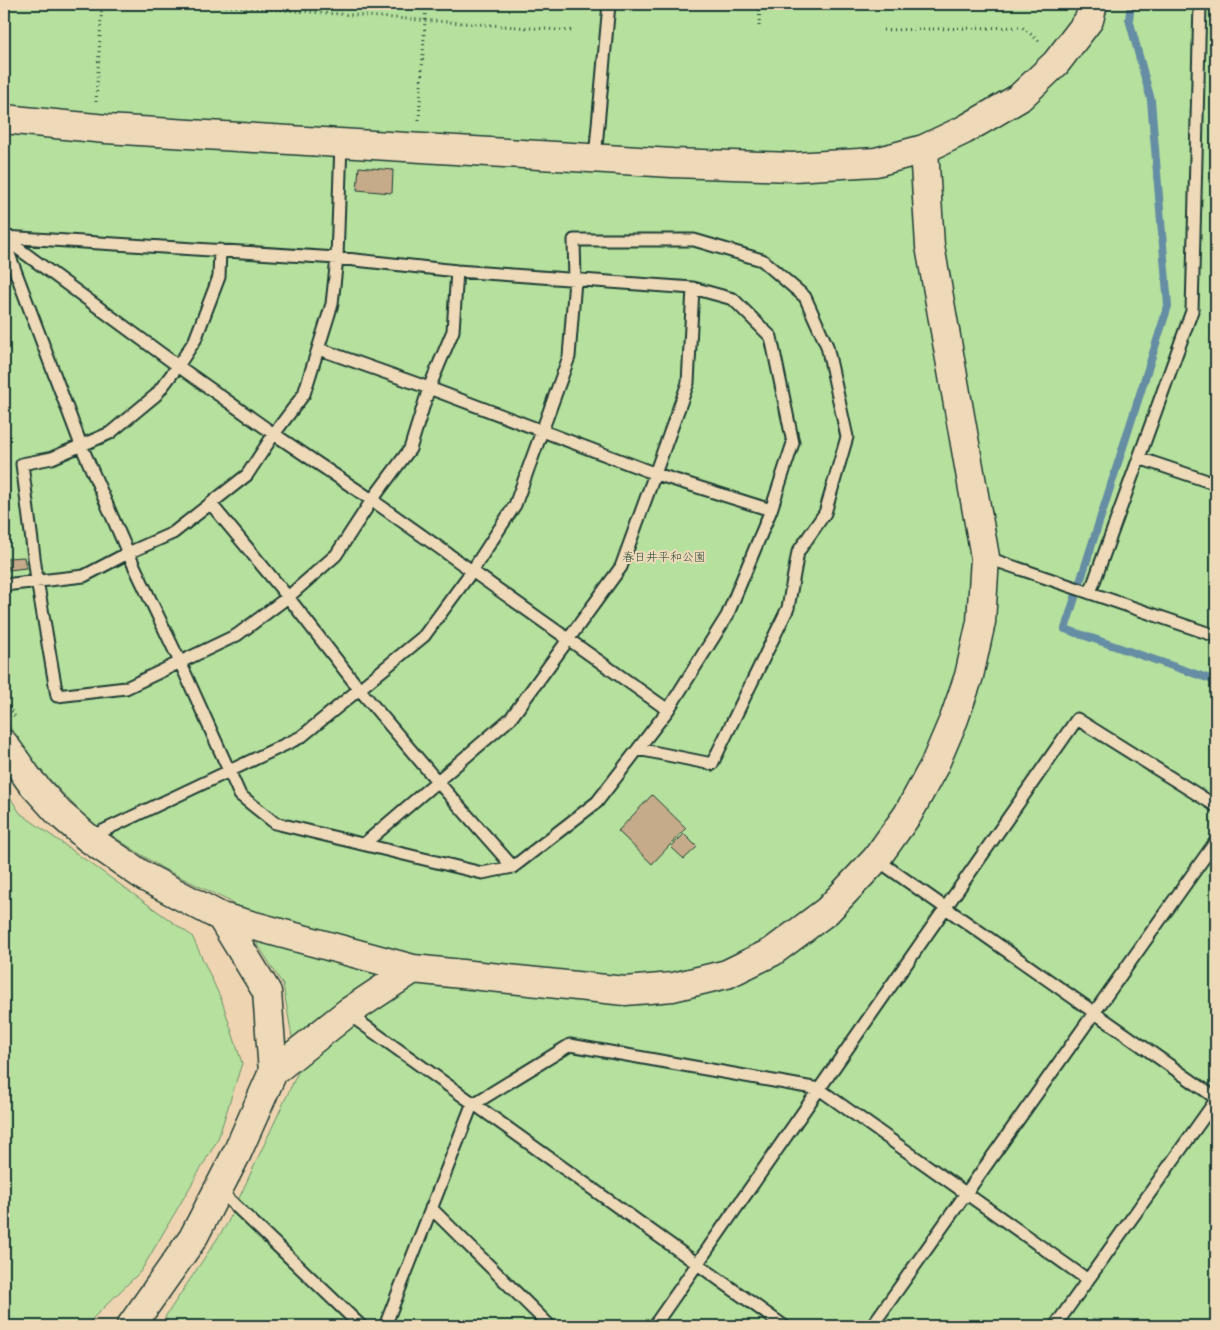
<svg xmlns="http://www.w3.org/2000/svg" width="1220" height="1330" font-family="Pangolin,'Klee One',sans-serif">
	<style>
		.green { fill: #b5e09d; stroke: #6a8e68 }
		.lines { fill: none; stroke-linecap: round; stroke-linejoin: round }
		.stream { stroke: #658da4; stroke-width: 8 }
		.building { fill: #c6ab8a; stroke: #1f3d34 }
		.lane-casing { stroke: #1f3d34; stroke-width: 15 }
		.secondary-casing { stroke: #1f3d34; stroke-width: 31 }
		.path { stroke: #1f3d34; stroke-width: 3; stroke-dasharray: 1 4; stroke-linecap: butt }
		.lane { stroke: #eed9b8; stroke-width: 11 }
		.secondary { stroke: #eed9b8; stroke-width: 28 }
		.labels { text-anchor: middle; stroke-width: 4; stroke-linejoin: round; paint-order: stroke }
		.park-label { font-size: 12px; fill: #2e4d3e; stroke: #eed9b8 }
	</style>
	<rect width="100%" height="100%" fill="#efd4b1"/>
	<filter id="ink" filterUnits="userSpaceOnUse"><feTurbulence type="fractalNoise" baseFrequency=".02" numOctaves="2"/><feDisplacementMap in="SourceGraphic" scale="10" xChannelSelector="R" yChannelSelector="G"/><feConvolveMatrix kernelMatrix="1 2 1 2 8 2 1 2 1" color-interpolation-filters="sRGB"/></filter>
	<g filter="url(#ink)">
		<!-- green -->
		<path class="green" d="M4 4H1216V1326H171L165 1317 227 1224 298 1072 283 985 231 902 162 868 88 820 39 768 13 732 4 715Z
			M4 788 20 813 192 936 222 1001 242 1063 218 1139 141 1271 85 1326H4Z"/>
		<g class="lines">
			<!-- stream -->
			<path class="stream" d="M1131 4 1129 19 1151 100 1168 306 1065 629 1216 681"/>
		</g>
		<!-- building -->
		<path class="building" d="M359 167 393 170 392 193 357 190Z
			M24 557 26 568 9 570 8 558Z
			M652 795 686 828 652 864 618 831Z
			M684 834 697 847 684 859 671 847Z"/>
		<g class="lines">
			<!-- lane casing -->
			<g class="lane-casing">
				<path id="lane" d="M595 158 609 4
					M4 237 337 258 457 271 693 288 733 299 771 337 793 443 771 510 727 616 668 710 597 802 513 867 482 873 275 823 240 795 180 662 128 553 81 445 4 241
					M4 238 178 366 274 434 372 500 668 710
					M220 250 219 277 195 340 178 366 156 395 110 433 52 458 22 464 37 580 57 696 126 688 237 635 288 597 336 555 372 500 410 449 429 388 453 331 457 271
					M319 349 429 388 656 474 771 510
					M1139 458 1216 484
					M211 504 288 597 360 690 437 781 513 867
					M985 557 1216 636
					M4 585 84 576 128 553 173 533 247 475 274 434 304 394 332 304 337 258 341 143
					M1090 593 1192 311 1200 4
					M90 837 301 737 424 636 472 571 515 505 569 357 575 280 574 240H694L762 260 805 297 827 346 847 437 825 513 798 552 788 608 712 764 638 749
					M364 844 511 718 621 567 688 383 693 288
					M876 859 1216 1098
					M347 1013 784 1326
					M218 1189 361 1326
					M431 1208 550 1326
					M385 1326 472 1105 570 1045 819 1089 1088 1280
					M654 1326 1077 719 1216 806
					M872 1326 1216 841
					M1055 1326 1216 1100"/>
			</g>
			<!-- secondary casing -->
			<g class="secondary-casing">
				<path id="secondary" d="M4 119 106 129 672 163 793 167 876 162 924 149 964 130 1019 98 1056 63 1089 20 1093 4
					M4 744 30 781 59 813 88 838 145 877 221 917 413 969 625 991 673 987 727 974 772 952 827 911 876 859 908 814 934 766 954 719 969 676 981 622 985 557 930 246 924 149
					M221 917 267 992 273 1072
					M131 1326 193 1238 237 1153 273 1072 347 1013 413 969"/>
			</g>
			<!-- path -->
			<path class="path" d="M201 4 573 31
				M759 26 760 4
				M883 30 1022 27 1040 42
				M96 102 102 4
				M419 120 426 4
				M4 698 16 719"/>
			<!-- lane -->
			<use href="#lane" class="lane"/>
			<!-- secondary -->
			<use href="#secondary" class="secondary"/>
		</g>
	</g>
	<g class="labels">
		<!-- park labels -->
		<g class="park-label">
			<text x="664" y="561">春日井平和公園</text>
		</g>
	</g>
	<!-- margin -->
	<rect width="1220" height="1330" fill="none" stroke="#eed9b8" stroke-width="20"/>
	<rect x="10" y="10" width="1200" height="1310" fill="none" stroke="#1f3d34" stroke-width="2" filter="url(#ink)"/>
</svg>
